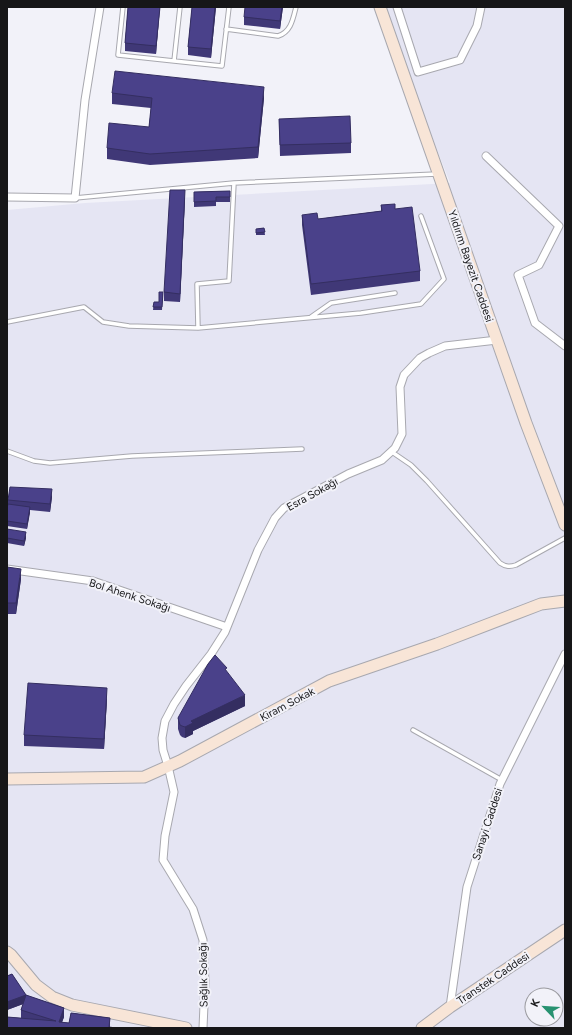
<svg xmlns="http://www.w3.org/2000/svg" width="572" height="1035" font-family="Figtree,sans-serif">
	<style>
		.built { fill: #e5e5f3; fill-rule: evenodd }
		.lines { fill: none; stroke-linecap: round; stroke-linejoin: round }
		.lane-casing { stroke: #a8a8af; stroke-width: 5.5 }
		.street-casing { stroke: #a8a8af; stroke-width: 9 }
		.secondary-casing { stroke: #a8a8af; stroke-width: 13 }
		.lane { stroke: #fff; stroke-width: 3.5 }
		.street { stroke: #fff; stroke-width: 7 }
		.secondary { stroke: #f8e5d7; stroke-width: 11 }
		.wall { fill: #403877 }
		.shaded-wall { fill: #342e61 }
		.building { fill: #4a418a; stroke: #342e61 }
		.labels { text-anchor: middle; stroke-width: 4; stroke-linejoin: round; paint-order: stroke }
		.street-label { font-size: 11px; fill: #161618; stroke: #f2f2f9 }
	</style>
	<rect width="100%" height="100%" fill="#f2f2f9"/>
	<!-- built -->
	<path class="built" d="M381 7H565V1028H7V210L85 203 450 183ZM532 995H556V1019H532Z"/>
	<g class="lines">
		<!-- lane casing -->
		<g class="lane-casing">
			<path id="lane" d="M123 7 118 55 174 61 180 7
				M226 29 278 36C291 32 293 19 296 7
				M174 61 222 66 229 7
				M75 198 234 183 437 174
				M311 317 331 303 395 293
				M7 322 84 307 103 322 129 326 198 328 361 313 421 304 444 279 421 216
				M198 328 197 284 229 281 234 183
				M7 451 34 461 50 463 132 456 302 449
				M392 452 411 465 427 481 500 563C506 567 510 567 516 565L565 538
				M413 730 502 780"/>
		</g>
		<!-- street casing -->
		<g class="street-casing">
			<path id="street" d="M397 7 418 72 460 60 477 26 481 7
				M486 156 559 226 539 265 518 275 535 323 565 346
				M7 197 75 198 85 100 100 7
				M7 569 93 581 227 627
				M450 1007 467 887 500 784 565 654
				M203 1028 205 982 203 940 193 909 163 860 165 836 174 792 168 766 163 750 162 738 165 721 174 704 186 686 211 654 225 632 258 550 275 518 284 508 348 474 382 460 395 448 402 434 400 387 404 375 420 358 429 353 445 346 497 340"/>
		</g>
		<!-- secondary casing -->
		<g class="secondary-casing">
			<path id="secondary" d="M380 7 526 423 565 525
				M7 779 144 777 180 761 329 681 437 644 541 604 565 601
				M7 952 11 955 36 985 52 997 72 1005 186 1028
				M422 1028 450 1007 565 930"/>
		</g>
		<!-- lane -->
		<use href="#lane" class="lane"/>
		<!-- street -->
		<use href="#street" class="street"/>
		<!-- secondary -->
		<use href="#secondary" class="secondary"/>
	</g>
	<!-- wall -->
	<path class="wall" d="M128 7H160L156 54 125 51V43Z
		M192 7H216L211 58 188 55V47Z
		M283 7 280 29 244 25V17Z
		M112 93 264 98 258 158 150 165 107 159V148L149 127 151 108 112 104Z
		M279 119 351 143V153L280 156Z
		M230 191V202H216V206L194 207V192Z
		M185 198 180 302 164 301V292Z
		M381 205 395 209 420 271V281L311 295 302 225V215L318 219 381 211Z
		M264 228 265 235H256V229Z
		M163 292 162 310H153L154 302H159Z
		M52 497 50 512 30 510 27 529 7 526V509L8 500Z
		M7 529 26 538 24 546 7 543Z
		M7 567 21 579 16 614H7Z
		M227 672 245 706 193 731V734L185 738 182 737 180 735 178 729V718Z
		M107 699 104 749 24 746V735Z
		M12 974 26 995 64 1008V1017L62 1022 69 1023 71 1013 110 1018V1027L116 1028H7V1017L21 1018V1010L23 1004 7 1010V976Z"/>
	<!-- shaded-wall -->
	<path class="shaded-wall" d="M160 7 156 54V46Z
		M215 7H216L211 58V49Z
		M282 7H283L280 29V21Z
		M264 87V98L258 158V147Z
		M185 190V198L180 302V294Z
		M52 489V497L50 512V504Z
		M30 507V513L27 529V524Z
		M26 532V538L24 546V541Z
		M21 569V579L16 614V603Z
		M107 688V699L104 749V739Z
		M245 695V706L193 731V734L185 738V727L191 721Z
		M26 995V1003L7 1010V1002Z
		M64 1008V1017L60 1028 59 1022Z"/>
	<!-- building -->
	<path class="building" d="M128 7H160L156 46 125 43Z
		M192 7H215L211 49 188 47Z
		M245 7H282L280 21 244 17Z
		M115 71 264 87 258 147 150 154 107 148 109 123 149 127 152 98 112 93Z
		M350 116 351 143 280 145 279 119Z
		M170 190H185L180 294 164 292Z
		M230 191V197H216V201L194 202V192Z
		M395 204V209L412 207 420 271 311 284 302 215 317 213 318 219 382 211 381 205Z
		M264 228 265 232 256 233V229Z
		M159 292H163L162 307H153L154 302H159Z
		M10 487 52 489 50 504 8 500Z
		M8 504 30 507 27 524 7 521V509Z
		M7 529 26 532 24 541 7 538Z
		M7 567 21 569 16 603H7Z
		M215 655 227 668 225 669 245 695 191 721 193 723 185 727 182 726 180 725 178 718 179 716 208 664Z
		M28 683 107 688 104 739 24 735Z
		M12 974 26 995 64 1008 59 1022 69 1023 71 1013 110 1018 109 1027 116 1028H7V1017L56 1021 21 1010 26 995 7 1002V976Z"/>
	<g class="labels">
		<!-- street labels -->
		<g class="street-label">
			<text transform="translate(471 266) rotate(71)" y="4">Yıldırım Bayezit Caddesi</text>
			<text transform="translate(312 494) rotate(-29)" y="4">Esra Sokağı</text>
			<text transform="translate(130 595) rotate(18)" y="4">Bol Ahenk Sokağı</text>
			<text transform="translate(287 704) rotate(-28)" y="4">Kiram Sokak</text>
			<text transform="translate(487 824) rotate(-72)" y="4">Sanayi Caddesi</text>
			<text transform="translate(203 975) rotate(-91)" y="4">Sağlık Sokağı</text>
			<text transform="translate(493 978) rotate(-34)" y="4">Transtek Caddesi</text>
		</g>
	</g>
	<!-- border -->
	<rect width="572" height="1035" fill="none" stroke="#161618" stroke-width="16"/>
	<!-- north arrow -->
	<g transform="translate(544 1007) rotate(295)"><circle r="19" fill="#f2f2f9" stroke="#9a9a9f"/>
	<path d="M0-3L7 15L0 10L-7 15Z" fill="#279271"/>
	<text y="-6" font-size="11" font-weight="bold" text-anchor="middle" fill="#161618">K</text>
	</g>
</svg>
